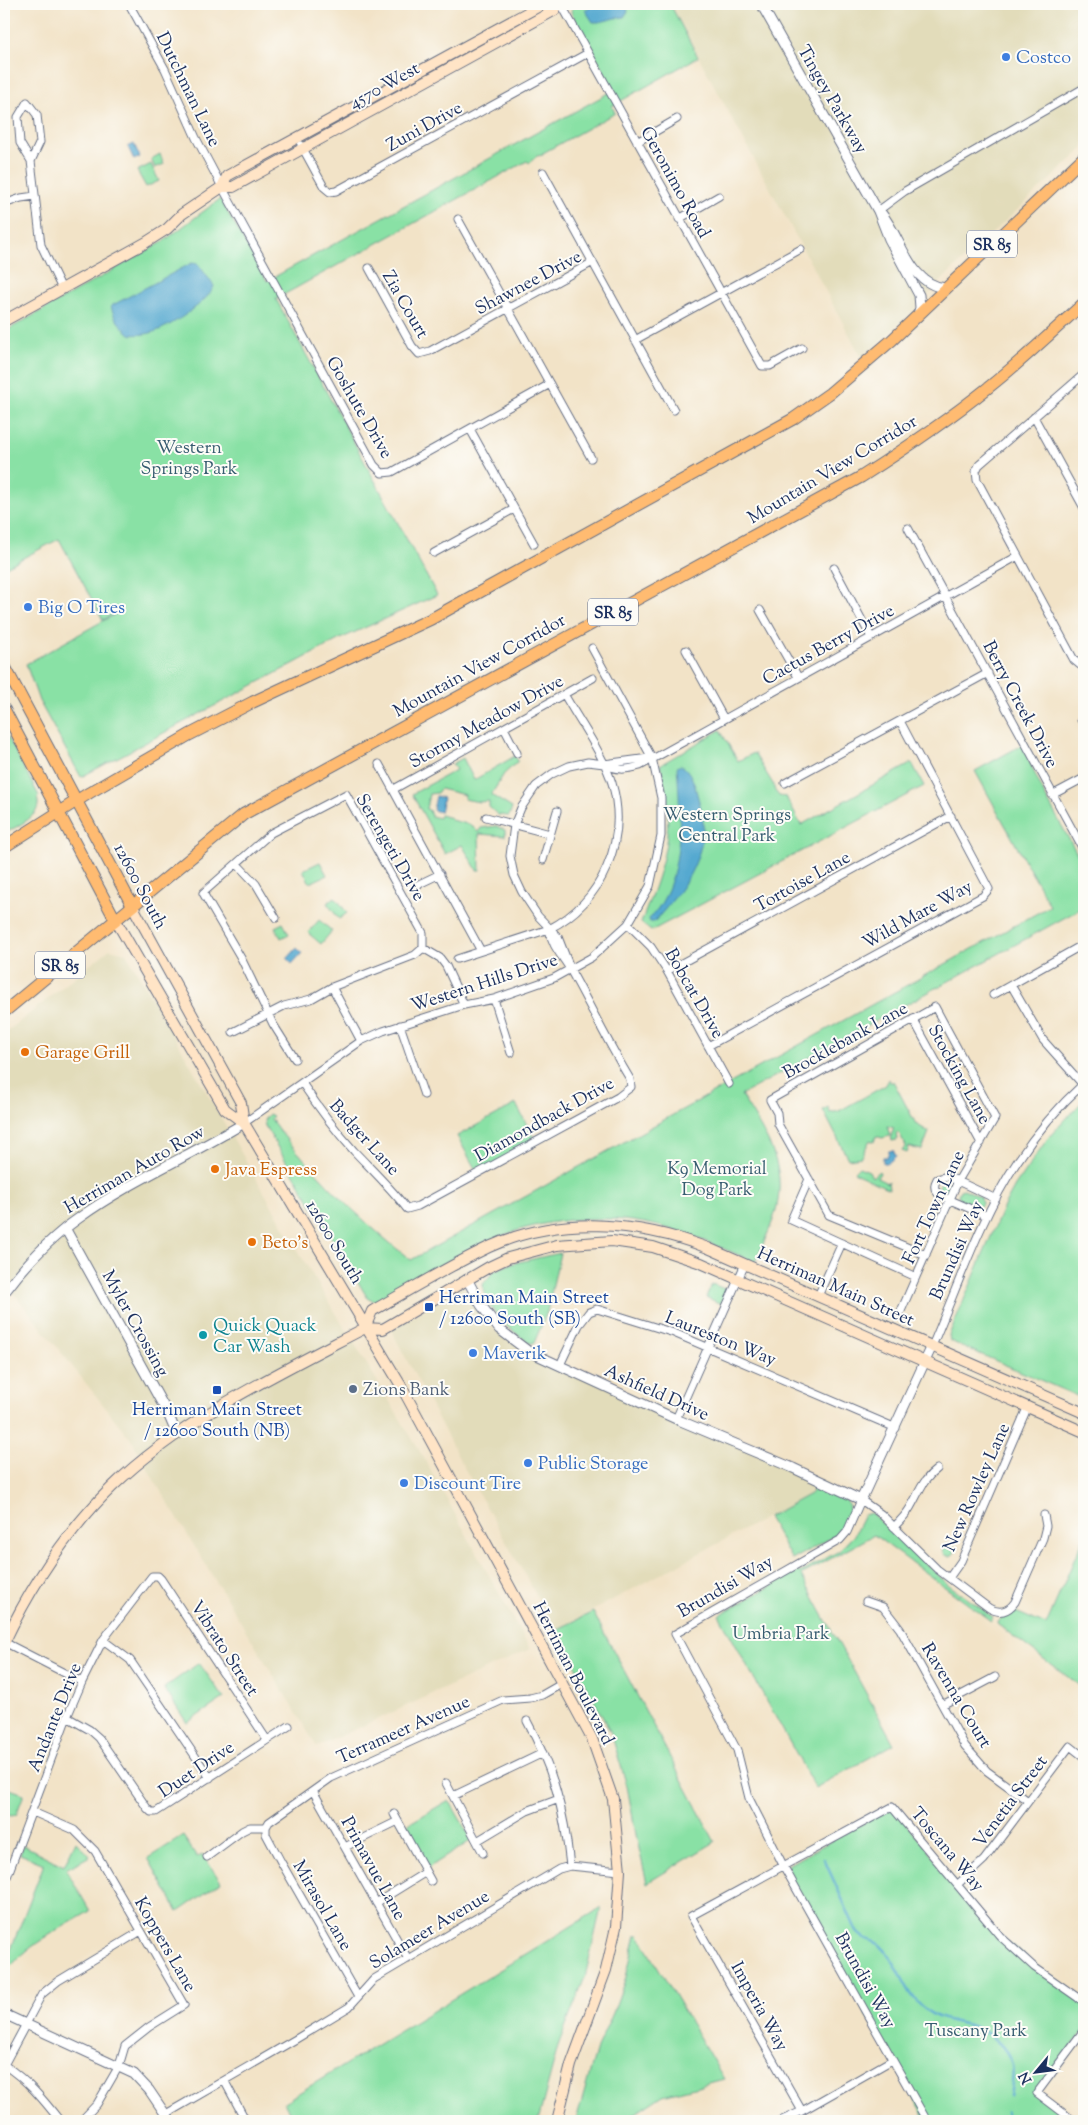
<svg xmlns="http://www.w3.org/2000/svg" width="1088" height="2125" font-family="'Sorts Mill Goudy',serif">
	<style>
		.built { fill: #e2dcba }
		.green { fill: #89e1a5; stroke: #528882 }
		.water { fill: #54a9d0; stroke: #386c97 }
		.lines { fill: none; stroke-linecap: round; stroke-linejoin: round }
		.stream { stroke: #54a9d0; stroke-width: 2.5 }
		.minor-casing { stroke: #666e83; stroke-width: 9 }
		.tertiary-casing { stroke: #666e83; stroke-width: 11 }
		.secondary-casing { stroke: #666e83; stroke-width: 12 }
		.primary-casing { stroke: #666e83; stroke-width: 13 }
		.trunk-casing { stroke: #666e83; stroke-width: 13 }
		.minor { stroke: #fff; stroke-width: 7 }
		.tertiary { stroke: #fff; stroke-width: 9 }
		.secondary { stroke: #ffe4c6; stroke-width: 10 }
		.primary { stroke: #ffbb71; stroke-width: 11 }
		.trunk { stroke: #ffbb71; stroke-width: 11 }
		.shop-dot { fill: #3f7fe0; stroke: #fdfcf7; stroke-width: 2 }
		.food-dot { fill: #e8710a; stroke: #fdfcf7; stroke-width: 2 }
		.transit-dot { fill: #1a4fb4; stroke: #fdfcf7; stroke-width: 2 }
		.culture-dot { fill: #0f9aa8; stroke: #fdfcf7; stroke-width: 2 }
		.service-dot { fill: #5c6f8a; stroke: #fdfcf7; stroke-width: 2 }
		.labels { text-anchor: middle; stroke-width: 4; stroke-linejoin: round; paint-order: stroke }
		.shield { fill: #fdfcf7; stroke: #5f6c8c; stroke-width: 1 }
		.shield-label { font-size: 16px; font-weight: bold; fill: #1b2f5e }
		.shop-label { font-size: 18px; fill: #366cbe; stroke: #fdfcf7; text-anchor: start }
		.street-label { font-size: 18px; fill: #1b2f5e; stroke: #fdfcf7 }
		.park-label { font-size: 18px; fill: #365c70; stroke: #fdfcf7 }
		.food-label { font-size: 18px; fill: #c56008; stroke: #fdfcf7; text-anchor: start }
		.transit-label { font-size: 18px; fill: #164399; stroke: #fdfcf7; text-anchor: start }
		.culture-label { font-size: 18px; fill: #0d838f; stroke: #fdfcf7; text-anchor: start }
		.service-label { font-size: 18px; fill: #4e5e75; stroke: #fdfcf7; text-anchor: start }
	</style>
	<rect width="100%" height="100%" fill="#fdfcf7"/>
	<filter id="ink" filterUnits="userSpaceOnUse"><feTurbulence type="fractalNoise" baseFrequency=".02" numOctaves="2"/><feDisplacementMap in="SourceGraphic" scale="10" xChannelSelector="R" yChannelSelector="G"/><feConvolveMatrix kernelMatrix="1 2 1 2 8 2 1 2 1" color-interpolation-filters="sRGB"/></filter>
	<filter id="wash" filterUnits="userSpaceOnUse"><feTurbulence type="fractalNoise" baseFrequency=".0096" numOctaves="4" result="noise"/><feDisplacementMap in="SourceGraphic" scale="20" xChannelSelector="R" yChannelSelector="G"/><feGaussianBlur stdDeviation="1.12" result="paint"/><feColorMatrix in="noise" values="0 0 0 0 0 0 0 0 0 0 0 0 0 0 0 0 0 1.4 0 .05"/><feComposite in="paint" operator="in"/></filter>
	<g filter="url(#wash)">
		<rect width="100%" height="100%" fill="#f2e3c7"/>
		<!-- built -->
		<path class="built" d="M670 4H1084V148L947 275 911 313 862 358Z
			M110 949 126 953 298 1251 424 1458 530 1649 317 1747 154 1480 133 1442 4 1281V1034Z
			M463 1286 493 1329 529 1351 829 1484 556 1630 462 1464 391 1330Z"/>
		<!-- green -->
		<path class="green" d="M576 4H670L698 57 612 106 615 113 543 153V155L537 156 529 163 527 161 276 299 437 595 340 639 81 777 39 701 26 664 119 612 118 611 103 620 59 539 4 568V332L161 243 220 199 267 281 614 90 572 14 571 10Z
			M160 154 164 164 155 168 151 159Z
			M151 164 159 181 146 187 137 171Z
			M4 730 39 796 37 798C44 816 16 826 4 834Z
			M720 730 738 761 754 753 773 784 775 791 779 796 786 797 801 825 912 763 924 786 651 931 641 923C664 863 677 829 660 765Z
			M1022 745 1043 792 1084 866V907L741 1095C767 1138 791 1168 773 1220 768 1234 761 1248 755 1262 727 1250 699 1238 670 1229 607 1210 535 1218 477 1246 444 1262 412 1282 380 1300L374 1301 367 1297 265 1126 264 1120 269 1114 273 1116 271 1119C280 1133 292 1145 303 1158 336 1195 371 1229 411 1260L1050 906 975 771Z
			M515 756 518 761 504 774 491 795 512 808 509 816 498 815 489 807V801L479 802 464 799 465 795 440 789 437 793 429 794 426 809 429 810 431 816 439 818 440 815 451 818V820L471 825 478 832 481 828 496 826 505 830V836L479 834 480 870H477L462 845 445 854 412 794 456 770 452 764 463 758 474 780Z
			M320 862 327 875 310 883 303 870Z
			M335 897 347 913 339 919 327 903Z
			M319 920 332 931 321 944 308 933Z
			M283 923 289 934 281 938 275 927Z
			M889 1079 891 1083 893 1081 916 1124 929 1132 922 1150 909 1147 907 1153 902 1151 906 1146 899 1133H896L897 1140 892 1141 891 1136 894 1128 887 1126 890 1136 882 1138 876 1136 874 1142 870 1140 861 1157 848 1159 823 1110 828 1107 830 1113 839 1111 886 1085Z
			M1084 1102V1399L950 1341 949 1335 1003 1208 1015 1186 1048 1138 1080 1104Z
			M516 1104 536 1142 478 1174 457 1136Z
			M859 1167 869 1171 872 1177 879 1171 880 1173 877 1178 887 1183 888 1181 889 1189 857 1174 854 1172Z
			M939 1187a6 6 0 1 1 12 0a6 6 0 1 1-12 0Z
			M964 1189 981 1197 982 1204 979 1207 960 1200 958 1195 960 1190Z
			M560 1253 547 1312 534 1343H529L504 1324 485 1300 483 1284 494 1271 510 1264Z
			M712 1284 727 1290 721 1304 706 1297Z
			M816 1487 847 1501 850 1512 843 1527 836 1535 792 1560 768 1517 810 1494Z
			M871 1513 949 1585 993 1617 991 1621 874 1535 801 1575 894 1744 815 1788 719 1615 798 1571 800 1573 839 1551 854 1535 864 1515Z
			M1084 1537V1689L997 1624 1002 1617 1009 1616 1016 1612 1046 1625Z
			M943 1550a6 6 0 1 1 12 0a6 6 0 1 1-12 0Z
			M593 1612 715 1842 647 1883 637 1840 627 1786 611 1733 556 1630Z
			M199 1663 224 1698 187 1723 164 1688Z
			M4 1787 24 1794 16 1815 11 1816 4 1813Z
			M449 1800 472 1840 428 1868 405 1826Z
			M892 1807 1000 1936 1084 2002V2030L1037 2093 1074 2121H927L784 1867Z
			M183 1836 197 1857 202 1854 221 1882 178 1912 148 1858Z
			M76 1841 90 1856 66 1869 90 1911C59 1930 24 1946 4 1975V1967L44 1864 20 1854 23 1845 64 1866Z
			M601 1908 585 1977 559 2043 538 2121H294L284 2102Z
			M636 1935H639L724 2079 663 2095 624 2121H576L597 2048 613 2013 626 1977Z"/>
		<!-- water -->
		<path class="water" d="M596 4H625L628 11 624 17C613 17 603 23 593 22L585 10Z
			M134 144 140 157 134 160 128 147Z
			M192 263 198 264 214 286C209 302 166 330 150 333 144 335 137 334 131 335 121 326 114 319 111 306Z
			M681 765C692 772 695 786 698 798 700 805 703 813 703 821 705 862 680 893 654 922H650L649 919C685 884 681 813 677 767Z
			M436 796 443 798 440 812 433 810Z
			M297 948 302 953 292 964 287 959Z
			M893 1150 896 1156 888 1163H883V1157H887L889 1151Z"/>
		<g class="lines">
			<!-- stream -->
			<path class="stream" d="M824 1859 857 1932C864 1941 873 1939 880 1945 900 1963 904 1994 926 2010 938 2020 954 2021 969 2025 986 2030 1008 2046 1012 2065 1014 2075 1012 2085 1010 2095
				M1006 2112 1009 2121"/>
		</g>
	</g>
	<g filter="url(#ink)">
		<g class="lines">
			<!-- minor casing -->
			<g class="minor-casing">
				<path id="minor" d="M129 4 165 69 196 138 222 187 374 465 382 473 392 472 550 384
					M561 4 762 366H770L802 348
					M637 142 677 119
					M301 145 324 187 330 192 336 191 588 53
					M31 161 40 142 37 115 27 102 18 117 20 143 31 161 41 245 62 289
					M543 172 674 410
					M4 204 21 198 35 196
					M878 211 905 191 1084 88
					M458 219 591 458
					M679 219 719 196
					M369 268 412 346 419 354 430 351 593 262
					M635 340 801 249
					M1084 374 979 465 976 471 977 480 1074 660 1080 665 1084 664
					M1034 417 1084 508
					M470 429 534 544
					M908 528 1084 851
					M434 553 514 509
					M834 568 871 637
					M760 610 798 677
					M686 650 724 719
					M1081 720 1084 725
					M504 728 517 753
					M379 764 481 951
					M604 764C617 771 626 770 640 766L1018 556
					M785 783 988 673
					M394 789 593 678
					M1052 795 1084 778
					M486 817 550 834
					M543 860 557 811
					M237 864 256 884 276 918
					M417 885 440 874
					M628 924 651 947 667 971 729 1084
					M1079 947 1084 956
					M457 959 549 929C602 902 629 840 612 783 602 752 580 723 564 694
					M569 965 558 937 538 916 522 892 514 875 510 856 514 825 521 808 536 786 552 774 569 766 588 762 604 764 649 758
					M667 971 951 816
					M1011 985 1043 1040 1084 1086
					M332 987 361 1041
					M993 995 1084 944
					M494 999 511 1053
					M913 1019 981 1143
					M400 1025 424 1095
					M233 1032 284 1006 311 999 332 987 415 955 423 948
					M708 1046 983 896 989 889 900 721
					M295 1059 273 1024 241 958 203 893 271 833 346 794 423 933V948L440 958 446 966 464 1005
					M302 1083C318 1107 335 1130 354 1151 372 1170 391 1188 407 1209L418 1206 618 1097 631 1087 630 1079C609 1045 592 1009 572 973 564 957 552 948 549 929
					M244 1123 361 1041 383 1031 464 1005 494 999 554 978 592 957 628 924 650 886 661 836V798L652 758 592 648
					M809 1179 791 1220 916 1277
					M987 1216 941 1196C934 1191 933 1186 937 1179L947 1176 996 1199
					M818 1296 842 1243
					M901 1311 958 1181 995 1118 935 1007 770 1100 777 1113 778 1124 829 1215 926 1255
					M932 1346C958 1286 981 1216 1017 1162 1036 1133 1059 1106 1084 1083
					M560 1365 579 1325 589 1312 597 1309 674 1333 896 1428
					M676 1419 745 1264
					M894 1527C900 1521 906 1515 910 1508 919 1493 922 1480 937 1469
					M949 1578 961 1561 1028 1406
					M866 1601 883 1607 900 1629 965 1746 987 1771 1028 1801
					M103 1640 130 1660 210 1778
					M4 1642 82 1682
					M944 1704 995 1677
					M67 1717 90 1730 99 1738 147 1808 151 1812H156L289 1726
					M527 1721C554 1771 564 1809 570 1866
					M446 1783 483 1853
					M313 1791 408 1959
					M453 1796 543 1753
					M33 1812 74 1830 95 1851 184 2005 149 2027 125 2046 119 2066 97 2104 81 2121
					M394 1814 431 1881
					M266 1827 269 1822 331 1778 503 1700 530 1698 542 1695 563 1683
					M266 1827V1834L281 1862 358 1997
					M477 1841 527 1811 559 1799
					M345 1847 398 1821
					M207 1857 242 1831 250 1827H266
					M958 1884 984 1860 1070 1746 1084 1757
					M4 1885 67 1717 82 1682 103 1640 152 1576H158L161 1579 267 1740
					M376 1903 426 1872
					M4 2065 42 1994 58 1981 141 1931
					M4 2065C27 2080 43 2099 60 2121
					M225 2082 246 2121
					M802 2111 691 1916 892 1807 1000 1936 1034 1967 1084 2002
					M166 2114 296 2039 349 2007 374 1979 559 1869 570 1866 620 1871
					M780 2121 802 2111 892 2060
					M927 2121 784 1867 749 1798 737 1750 675 1634 840 1540 847 1532 861 1500 881 1514 937 1569 989 1608C999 1614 1008 1612 1015 1602L1043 1538 1046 1526 1044 1515
					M1074 2121 1037 2093 1084 2030"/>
			</g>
			<!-- tertiary casing -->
			<g class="tertiary-casing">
				<path id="tertiary" d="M761 4 878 211 889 239 919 295 920 308 917 317
					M882 214C902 239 909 284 945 288
					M65 1228 169 1416 177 1435
					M467 1279 481 1305 499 1329 528 1351 676 1419 793 1468 861 1500 932 1346
					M4 1293C25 1265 50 1238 79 1218 130 1181 190 1156 244 1123
					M4 2014 134 2074 149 2090 170 2121"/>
			</g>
			<!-- secondary casing -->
			<g class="secondary-casing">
				<path id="secondary" d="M222 187H233L555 10 558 4
					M4 321 145 243 167 229 182 214 222 187 227 176 543 4
					M132 905 241 1103 244 1123
					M115 919 225 1109 244 1123 400 1384 592 1739 613 1799 620 1871 616 1927 606 1970 571 2065 557 2121
					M365 1328 372 1311C411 1289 449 1266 489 1247 559 1215 638 1221 708 1248L1084 1413
					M365 1328 383 1329 489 1267 508 1258 557 1245 612 1241 653 1247 701 1263 1084 1432
					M4 1643C31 1586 66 1532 112 1487 182 1419 279 1373 365 1328"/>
			</g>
			<!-- primary casing -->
			<g class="primary-casing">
				<path id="primary" d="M4 665 132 905
					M4 709 115 919"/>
			</g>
			<!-- trunk casing -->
			<g class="trunk-casing">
				<path id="trunk" d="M4 847 89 793 189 735 253 702 431 619 793 419 830 393 892 340 1084 157
					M4 1012 244 814 861 477C905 449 948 420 989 387 1022 361 1053 331 1084 303"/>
			</g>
			<!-- minor -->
			<use href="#minor" class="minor"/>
			<!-- tertiary -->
			<use href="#tertiary" class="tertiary"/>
			<!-- secondary -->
			<use href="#secondary" class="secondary"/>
			<!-- primary -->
			<use href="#primary" class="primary"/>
			<!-- trunk -->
			<use href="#trunk" class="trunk"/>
		</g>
	</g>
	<!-- markers -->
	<g class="shop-dot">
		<circle cx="1006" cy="57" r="5"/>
		<circle cx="28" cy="607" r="5"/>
		<circle cx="473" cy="1353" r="5"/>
		<circle cx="528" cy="1463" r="5"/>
		<circle cx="404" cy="1483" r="5"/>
	</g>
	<g class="food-dot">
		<circle cx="25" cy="1052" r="5"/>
		<circle cx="215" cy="1169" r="5"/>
		<circle cx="252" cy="1242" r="5"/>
	</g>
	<g class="transit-dot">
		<rect x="424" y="1302" width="10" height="10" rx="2.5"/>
		<rect x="212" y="1385" width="10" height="10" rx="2.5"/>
	</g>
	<circle class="culture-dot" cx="203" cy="1335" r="5"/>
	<circle class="service-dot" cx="353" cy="1389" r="5"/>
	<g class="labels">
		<!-- shield labels -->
		<g class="shield">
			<rect x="967" y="230.5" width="50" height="27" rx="4"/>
			<rect x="588" y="598.5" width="50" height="27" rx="4"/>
			<rect x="35" y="951.5" width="50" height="27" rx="4"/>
		</g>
		<g class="shield-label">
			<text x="992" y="250">SR 85</text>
			<text x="613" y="618">SR 85</text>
			<text x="60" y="971">SR 85</text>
		</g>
		<!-- shop labels -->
		<g class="shop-label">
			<text x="1016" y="63">Costco</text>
			<text x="38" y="613">Big O Tires</text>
			<text x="483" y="1359">Maverik</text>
			<text x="538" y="1469">Public Storage</text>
			<text x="414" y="1489">Discount Tire</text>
		</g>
		<!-- street labels -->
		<g class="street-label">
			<text transform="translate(384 85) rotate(-29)" y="6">4570 West</text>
			<text transform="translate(189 89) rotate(64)" y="6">Dutchman Lane</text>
			<text transform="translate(833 99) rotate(60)" y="6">Tingey Parkway</text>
			<text transform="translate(424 126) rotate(-29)" y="6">Zuni Drive</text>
			<text transform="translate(676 182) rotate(61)" y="6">Geronimo Road</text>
			<text transform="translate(528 282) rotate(-28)" y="6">Shawnee Drive</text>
			<text transform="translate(406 304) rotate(60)" y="6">Zia Court</text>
			<text transform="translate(360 407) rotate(60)" y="6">Goshute Drive</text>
			<text transform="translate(832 469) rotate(-31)" y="6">Mountain View Corridor</text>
			<text transform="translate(828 644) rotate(-29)" y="6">Cactus Berry Drive</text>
			<text transform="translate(479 665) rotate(-29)" y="6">Mountain View Corridor</text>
			<text transform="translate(1021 704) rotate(62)" y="6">Berry Creek Drive</text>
			<text transform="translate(486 721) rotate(-29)" y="6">Stormy Meadow Drive</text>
			<text transform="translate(391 847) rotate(60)" y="6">Serengeti Drive</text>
			<text transform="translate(802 881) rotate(-29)" y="6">Tortoise Lane</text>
			<text transform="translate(141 886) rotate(62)" y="6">12600 South</text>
			<text transform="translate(917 914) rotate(-29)" y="6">Wild Mare Way</text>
			<text transform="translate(484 982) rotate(-18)" y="6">Western Hills Drive</text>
			<text transform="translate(695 993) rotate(60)" y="6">Bobcat Drive</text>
			<text transform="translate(845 1040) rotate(-29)" y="6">Brocklebank Lane</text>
			<text transform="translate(960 1074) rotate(61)" y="6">Stocking Lane</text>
			<text transform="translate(544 1119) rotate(-29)" y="6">Diamondback Drive</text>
			<text transform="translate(365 1137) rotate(48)" y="6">Badger Lane</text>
			<text transform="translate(134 1169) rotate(-30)" y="6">Herriman Auto Row</text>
			<text transform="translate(933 1207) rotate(-65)" y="6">Fort Town Lane</text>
			<text transform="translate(335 1242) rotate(59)" y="6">12600 South</text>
			<text transform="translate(956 1250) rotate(-66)" y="6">Brundisi Way</text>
			<text transform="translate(836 1286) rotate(24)" y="6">Herriman Main Street</text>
			<text transform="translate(136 1323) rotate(61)" y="6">Myler Crossing</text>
			<text transform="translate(721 1338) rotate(22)" y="6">Laureston Way</text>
			<text transform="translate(657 1392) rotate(24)" y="6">Ashfield Drive</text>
			<text transform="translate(976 1487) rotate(-66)" y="6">New Rowley Lane</text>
			<text transform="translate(725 1586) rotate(-30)" y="6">Brundisi Way</text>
			<text transform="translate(225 1648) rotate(57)" y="6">Vibrato Street</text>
			<text transform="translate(574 1673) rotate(63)" y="6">Herriman Boulevard</text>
			<text transform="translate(957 1695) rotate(59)" y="6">Ravenna Court</text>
			<text transform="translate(54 1717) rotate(-68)" y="6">Andante Drive</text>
			<text transform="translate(403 1729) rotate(-24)" y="6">Terrameer Avenue</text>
			<text transform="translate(196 1769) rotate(-34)" y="6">Duet Drive</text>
			<text transform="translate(1010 1801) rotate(-53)" y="6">Venetia Street</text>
			<text transform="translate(948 1849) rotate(50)" y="6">Toscana Way</text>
			<text transform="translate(374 1868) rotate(61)" y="6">Primavue Lane</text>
			<text transform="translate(323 1905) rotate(60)" y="6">Mirasol Lane</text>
			<text transform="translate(429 1929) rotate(-31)" y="6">Solameer Avenue</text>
			<text transform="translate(166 1944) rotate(60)" y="6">Koppers Lane</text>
			<text transform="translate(866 1980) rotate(61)" y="6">Brundisi Way</text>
			<text transform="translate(760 2006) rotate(61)" y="6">Imperia Way</text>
		</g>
		<!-- park labels -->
		<g class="park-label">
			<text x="189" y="453">Western<tspan x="189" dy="21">Springs Park</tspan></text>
			<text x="727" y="820">Western Springs<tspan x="727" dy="21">Central Park</tspan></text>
			<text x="717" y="1174">K9 Memorial<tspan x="717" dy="21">Dog Park</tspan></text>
			<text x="781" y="1639">Umbria Park</text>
			<text x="976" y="2036">Tuscany Park</text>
		</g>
		<!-- food labels -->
		<g class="food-label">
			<text x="35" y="1058">Garage Grill</text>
			<text x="225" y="1175">Java Espress</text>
			<text x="262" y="1248">Beto's</text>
		</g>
		<!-- transit labels -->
		<g class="transit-label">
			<text x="439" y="1303">Herriman Main Street<tspan x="439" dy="21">/ 12600 South (SB)</tspan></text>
			<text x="217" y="1415" text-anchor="middle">Herriman Main Street<tspan x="217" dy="21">/ 12600 South (NB)</tspan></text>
		</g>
		<!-- culture labels -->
		<g class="culture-label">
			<text x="213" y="1331">Quick Quack<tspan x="213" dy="21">Car Wash</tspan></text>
		</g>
		<!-- service labels -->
		<g class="service-label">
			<text x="363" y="1395">Zions Bank</text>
		</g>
	</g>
	<!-- margin -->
	<rect width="1088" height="2125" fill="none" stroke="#fdfcf7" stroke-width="20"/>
	<!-- north arrow -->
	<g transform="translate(1036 2072) rotate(241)" stroke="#fdfcf7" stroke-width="4" paint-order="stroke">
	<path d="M0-4L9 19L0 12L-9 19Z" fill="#1b2f5e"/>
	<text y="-8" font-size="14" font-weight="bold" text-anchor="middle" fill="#1b2f5e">N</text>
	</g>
</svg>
